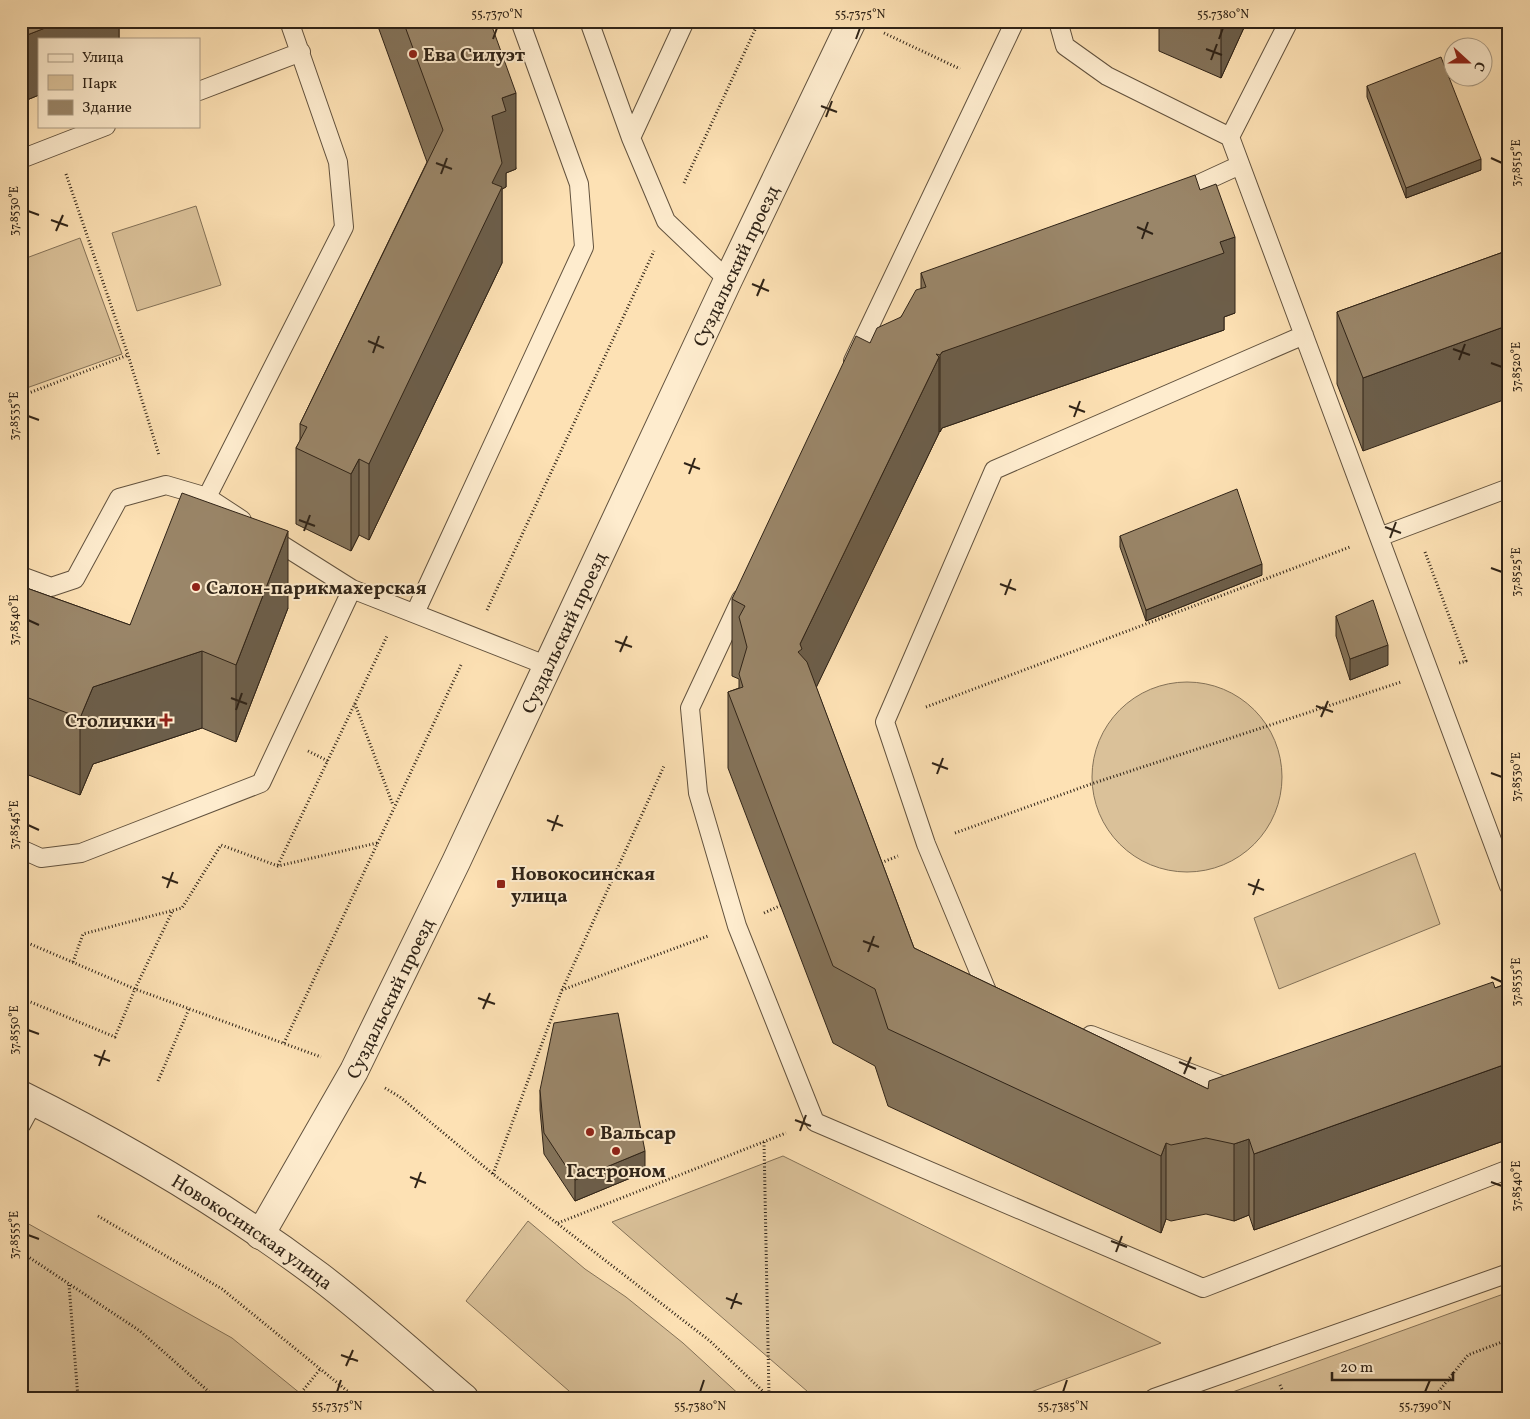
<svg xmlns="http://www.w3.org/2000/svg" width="1530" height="1419" font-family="Vollkorn,serif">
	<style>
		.green { fill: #dac199; stroke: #847258 }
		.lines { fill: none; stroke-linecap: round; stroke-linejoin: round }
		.service-casing { stroke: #62523e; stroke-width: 20 }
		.minor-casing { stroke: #62523e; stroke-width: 30 }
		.tertiary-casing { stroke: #62523e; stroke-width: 30 }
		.path { stroke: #2f2317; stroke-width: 3; stroke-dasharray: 1 2.5; stroke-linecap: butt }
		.service { stroke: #feecce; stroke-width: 18 }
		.minor { stroke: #feecce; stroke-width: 28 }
		.tertiary { stroke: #feecce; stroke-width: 28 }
		.wall { fill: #84735a; stroke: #2f2317 }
		.shaded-wall { fill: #6c5e4a; stroke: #2f2317 }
		.building { fill: #9a8669; stroke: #2f2317 }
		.ticks { fill: none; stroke: #2f2317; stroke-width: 2 }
		.poi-dot { fill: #8f2418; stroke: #feecce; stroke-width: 2 }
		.labels { text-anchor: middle; stroke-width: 4; stroke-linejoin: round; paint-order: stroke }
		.poi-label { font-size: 19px; font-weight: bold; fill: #2f2317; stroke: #feecce; text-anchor: start }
		.street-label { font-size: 19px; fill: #2f2317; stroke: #feecce }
		.neatline { fill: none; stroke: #2f2317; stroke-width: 2 }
		.ticks-label { font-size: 12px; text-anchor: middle; fill: #2f2317 }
	</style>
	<rect width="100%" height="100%" fill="#fde1b4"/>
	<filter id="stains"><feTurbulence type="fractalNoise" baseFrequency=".004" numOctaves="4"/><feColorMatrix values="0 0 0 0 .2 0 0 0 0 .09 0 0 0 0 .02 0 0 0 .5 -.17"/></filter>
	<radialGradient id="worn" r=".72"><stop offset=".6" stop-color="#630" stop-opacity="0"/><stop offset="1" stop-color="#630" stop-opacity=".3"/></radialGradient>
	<!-- green -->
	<path class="green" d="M196 206 221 285 137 311 112 233Z
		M80 238 122 354 21 390V260Z
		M1092 777a95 95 0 1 1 190 0a95 95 0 1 1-190 0Z
		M1415 853 1440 924 1279 989 1254 918Z
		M783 1156 1161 1343 1015 1398H815L612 1222Z
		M528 1221 585 1269 626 1297 683 1343 743 1398H577L466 1301Z
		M27 1223 232 1338 306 1398H21V1234Z
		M1509 1292V1398H1216Z"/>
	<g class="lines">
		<!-- service casing -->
		<g class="service-casing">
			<path id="service" d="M589 21 631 138 666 221 728 280
				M1058 21 1065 46 1107 76 1230 137 1509 886
				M199 91 301 52
				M1230 137 1289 21
				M631 138 685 21
				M21 159 106 126
				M1177 194 1240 165
				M853 361 1015 21
				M207 497 344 227 338 162 289 21
				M268 536 352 589 548 666
				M1379 537 1509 488
				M21 576 51 587 75 579 119 498 166 485 207 497 242 520
				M741 599 690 708 698 793 737 926 815 1122 1203 1288 1509 1169
				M415 613 584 247 579 184 520 21
				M21 849 41 858 81 853 261 783 352 589
				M996 998 989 996 926 844 885 722 994 470 1304 335
				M1091 1035 1232 1089
				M21 1125 34 1101
				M1154 1398 1509 1273"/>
		</g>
		<!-- minor casing -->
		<g class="minor-casing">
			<g id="minor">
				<path id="s1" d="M260 1235 354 1071 456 862 728 280 852 21"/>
			</g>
		</g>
		<!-- tertiary casing -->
		<g class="tertiary-casing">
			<g id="tertiary">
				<path id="s2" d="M21 1095C124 1146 227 1207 319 1276 369 1314 416 1357 464 1398"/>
			</g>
		</g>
		<!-- path -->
		<path class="path" d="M884 33 960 69
			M66 174 128 355 159 455
			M684 183 759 21
			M21 396 128 355
			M1425 552 1466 661 1459 663
			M487 610 654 251
			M355 704 393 805
			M926 707 1350 547
			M308 751 328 761
			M955 833 1091 784 1401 682
			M878 864 898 856
			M278 865 387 636
			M764 913 784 904
			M21 940 135 989 321 1057
			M73 962 83 934 182 908 221 845 278 866 377 843
			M562 990 708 936
			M21 998 115 1037 135 989 172 912
			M284 1043 461 665
			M158 1081 189 1009
			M385 1088 400 1097 493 1174 710 1341 770 1398
			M764 1142 769 1396
			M493 1174 562 990 664 766
			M98 1216 222 1289 356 1398
			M558 1223 786 1133
			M21 1252 140 1331 216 1398
			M69 1285 78 1398
			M1280 1385 1286 1398
			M297 1398 321 1368
			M1422 1398 1439 1391 1468 1355 1502 1342 1509 1344"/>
		<!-- service -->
		<use href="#service" class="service"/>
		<!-- minor -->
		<use href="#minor" class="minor"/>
		<!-- tertiary -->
		<use href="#tertiary" class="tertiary"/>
	</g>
	<!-- wall -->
	<path class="wall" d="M21 21H119V39H39V95L22 102Z
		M376 21H490L516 169 506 173V187L502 189V263L369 540 359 535 351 551 296 524V448L300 441V424L427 162Z
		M1159 21H1247L1221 78 1159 51Z
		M1367 86 1481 170 1406 198 1367 97Z
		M1509 250 1363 451 1337 384V312Z
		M921 273 1235 313 1224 317V330L942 428 940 432 939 431V433L816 687 914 948 1208 1089 1509 983V1139L1254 1230 1249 1215 1234 1221 1206 1214 1171 1221 1166 1219 1161 1233 888 1106 875 1066 833 1043 728 768V692L739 688V679L732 676V599L870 343 901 317 921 289Z
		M1120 536 1262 575 1146 621 1120 547Z
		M21 586 130 625 288 608 236 742 202 728 93 764 80 795 21 772Z
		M1336 616 1388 665 1350 680 1336 636Z
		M540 1090 645 1172 575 1201 544 1154 540 1110Z"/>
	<!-- shaded-wall -->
	<path class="shaded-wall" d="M63 21H119V39H39V95L22 102V37Z
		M1221 21H1247L1221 78Z
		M516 93V169L506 173V187L502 189V263L369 540V464L492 116 502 98Z
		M1481 159V170L1406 198V188Z
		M1235 237V313L1224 317V330L942 428 940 432V355L942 352 1220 242Z
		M1509 325V398L1363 451V378Z
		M939 357V433L802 717 798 652 800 644Z
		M359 459V535L351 551V474Z
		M288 531V608L236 742V665Z
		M1262 564V575L1146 621V610Z
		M1388 645V665L1350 680V659Z
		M202 651V728L93 764 80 795V718L93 687Z
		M1509 1063V1139L1254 1230V1154Z
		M1249 1139V1215L1234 1221V1144Z
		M1166 1143V1219L1161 1233V1156Z
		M645 1151V1172L575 1201V1180Z"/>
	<!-- building -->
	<path class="building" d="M21 21H63L22 37Z
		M403 21H490L516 93 502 98 506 111 492 116 502 163 492 183 502 187 369 464 359 459 351 474 296 448 307 427 300 424 443 130Z
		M1441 57 1481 159 1406 188 1367 86Z
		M1195 175 1200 190 1216 184 1235 237 1220 242 1224 253 942 352 940 355 936 354 939 357 800 644 802 649 798 652 807 662 914 948 1208 1089 1209 1081 1493 982 1495 988 1509 983V1063L1254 1154 1249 1139 1234 1144 1206 1138 1171 1145 1166 1143 1161 1156 888 1029 875 989 833 966 728 692 743 687 739 674 747 647 739 617 745 606 732 599 856 336 870 343 877 328 901 317 916 290 926 287 921 273Z
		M1509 250V325L1363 378 1337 312Z
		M1237 489 1262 564 1146 610 1120 536Z
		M182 493 288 531 236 665 202 651 93 687 80 718 21 695V586L130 625Z
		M1373 600 1388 645 1350 659 1336 616Z
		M618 1013 645 1151 575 1180 544 1133 540 1090 554 1023Z"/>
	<!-- ticks -->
	<path class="ticks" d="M493 39 497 28M856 39 860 28M1219 39 1223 28M1206 49 1222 55M1211 60 1217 44M821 106 837 112M826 117 832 101M1491 158 1502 163M436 163 452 169M441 174 447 158M28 211 39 215M51 220 68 226M1137 227 1153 234M56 231 63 215M1142 239 1148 222M752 284 769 291M757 296 764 279M368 341 384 348M1453 349 1470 355M373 353 379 336M1459 360 1465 344M1491 363 1502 367M1069 406 1085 412M28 416 39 420M1074 417 1080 401M684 463 700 469M689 474 695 458M299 520 315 526M1385 527 1401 533M304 531 310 515M1390 538 1396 522M1491 568 1502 572M1000 584 1016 590M1005 595 1011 579M28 620 39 625M615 641 632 647M620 652 627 636M231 698 247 704M1316 706 1333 712M236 710 242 693M1321 717 1328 701M932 763 948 769M1491 773 1502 777M937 774 943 758M547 820 563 826M28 825 39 830M552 831 558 815M162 877 178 883M1248 884 1264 890M167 888 173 872M1253 895 1259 879M863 941 879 947M868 952 874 936M1491 977 1502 982M478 998 495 1004M483 1009 490 993M28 1030 39 1034M94 1055 110 1061M1179 1062 1196 1069M99 1066 105 1050M1184 1074 1191 1057M795 1120 811 1126M800 1131 806 1115M410 1177 426 1183M1491 1182 1502 1186M415 1188 421 1172M28 1235 39 1239M1111 1241 1127 1247M1116 1252 1122 1236M726 1298 742 1304M731 1309 737 1293M341 1355 358 1361M346 1366 353 1350M337 1392 341 1380M700 1392 704 1380M1063 1392 1067 1380M1425 1392 1430 1380"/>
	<!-- markers -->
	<g class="poi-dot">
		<circle cx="413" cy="54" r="5"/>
		<circle cx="196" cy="587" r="5"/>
		<path d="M163.5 712.5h5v5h5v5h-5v5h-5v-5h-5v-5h5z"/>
		<rect x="496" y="879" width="10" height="10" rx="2.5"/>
		<circle cx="590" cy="1132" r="5"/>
		<circle cx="616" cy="1151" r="5"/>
	</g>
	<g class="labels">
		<!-- poi labels -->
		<g class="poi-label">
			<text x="423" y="61">Ева Силуэт</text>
			<text x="206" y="594">Салон-парикмахерская</text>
			<text x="156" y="727" text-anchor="end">Столички</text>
			<text x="511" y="880">Новокосинская<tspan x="511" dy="22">улица</tspan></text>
			<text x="600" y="1139">Вальсар</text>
			<text x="616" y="1177" text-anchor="middle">Гастроном</text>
		</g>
		<!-- street labels -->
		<g class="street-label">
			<text dy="7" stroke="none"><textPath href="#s1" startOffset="1080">Суздальский проезд</textPath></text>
			<text dy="7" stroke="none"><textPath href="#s1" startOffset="675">Суздальский проезд</textPath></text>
			<text dy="7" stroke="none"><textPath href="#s1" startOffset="270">Суздальский проезд</textPath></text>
			<text dy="7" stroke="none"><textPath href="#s2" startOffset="269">Новокосинская улица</textPath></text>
		</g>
	</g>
	<!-- margin -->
	<rect width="1530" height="1419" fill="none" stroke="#fde1b4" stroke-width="55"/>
	<!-- legend -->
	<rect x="38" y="38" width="162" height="90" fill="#feecce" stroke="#ab9c85"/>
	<rect x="48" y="54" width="25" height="8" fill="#feecce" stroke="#ab9c85"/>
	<text x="82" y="62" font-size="15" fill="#2f2317">Улица</text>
	<rect x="48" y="75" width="25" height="15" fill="#dac199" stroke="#ab9c85"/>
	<text x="82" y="88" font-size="15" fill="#2f2317">Парк</text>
	<rect x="48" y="100" width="25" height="15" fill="#9a8669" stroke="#ab9c85"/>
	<text x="82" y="112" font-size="15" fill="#2f2317">Здание</text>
	<!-- north arrow -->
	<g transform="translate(1468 62) rotate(111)"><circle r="24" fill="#feecce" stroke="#ab9c85"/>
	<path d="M0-4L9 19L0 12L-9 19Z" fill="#8f2418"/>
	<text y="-8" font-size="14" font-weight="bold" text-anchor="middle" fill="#2f2317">С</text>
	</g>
	<!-- scale -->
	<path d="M1332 1372v8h121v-8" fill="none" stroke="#2f2317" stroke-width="2.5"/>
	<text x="1340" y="1372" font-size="15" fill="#2f2317" stroke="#feecce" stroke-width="4" paint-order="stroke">20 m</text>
	<rect x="28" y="28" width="1474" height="1364" class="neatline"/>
	<g class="ticks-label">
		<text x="497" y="18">55.7370°N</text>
		<text x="860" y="18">55.7375°N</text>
		<text x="1223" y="18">55.7380°N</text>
		<text transform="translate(1516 163) rotate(-90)" y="4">37.8515°E</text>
		<text transform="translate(14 211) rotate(-90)" y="4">37.8530°E</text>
		<text transform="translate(1516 367) rotate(-90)" y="4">37.8520°E</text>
		<text transform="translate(14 416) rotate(-90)" y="4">37.8535°E</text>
		<text transform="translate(1516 572) rotate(-90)" y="4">37.8525°E</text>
		<text transform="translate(14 620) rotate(-90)" y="4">37.8540°E</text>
		<text transform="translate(1516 777) rotate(-90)" y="4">37.8530°E</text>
		<text transform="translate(14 825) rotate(-90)" y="4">37.8545°E</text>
		<text transform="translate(1516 982) rotate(-90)" y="4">37.8535°E</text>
		<text transform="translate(14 1030) rotate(-90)" y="4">37.8550°E</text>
		<text transform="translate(1516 1186) rotate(-90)" y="4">37.8540°E</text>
		<text transform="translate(14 1235) rotate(-90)" y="4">37.8555°E</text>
		<text x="337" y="1410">55.7375°N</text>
		<text x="700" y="1410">55.7380°N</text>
		<text x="1063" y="1410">55.7385°N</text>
		<text x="1425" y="1410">55.7390°N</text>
	</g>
	<rect width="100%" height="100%" filter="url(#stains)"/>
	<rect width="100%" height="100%" fill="url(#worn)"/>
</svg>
